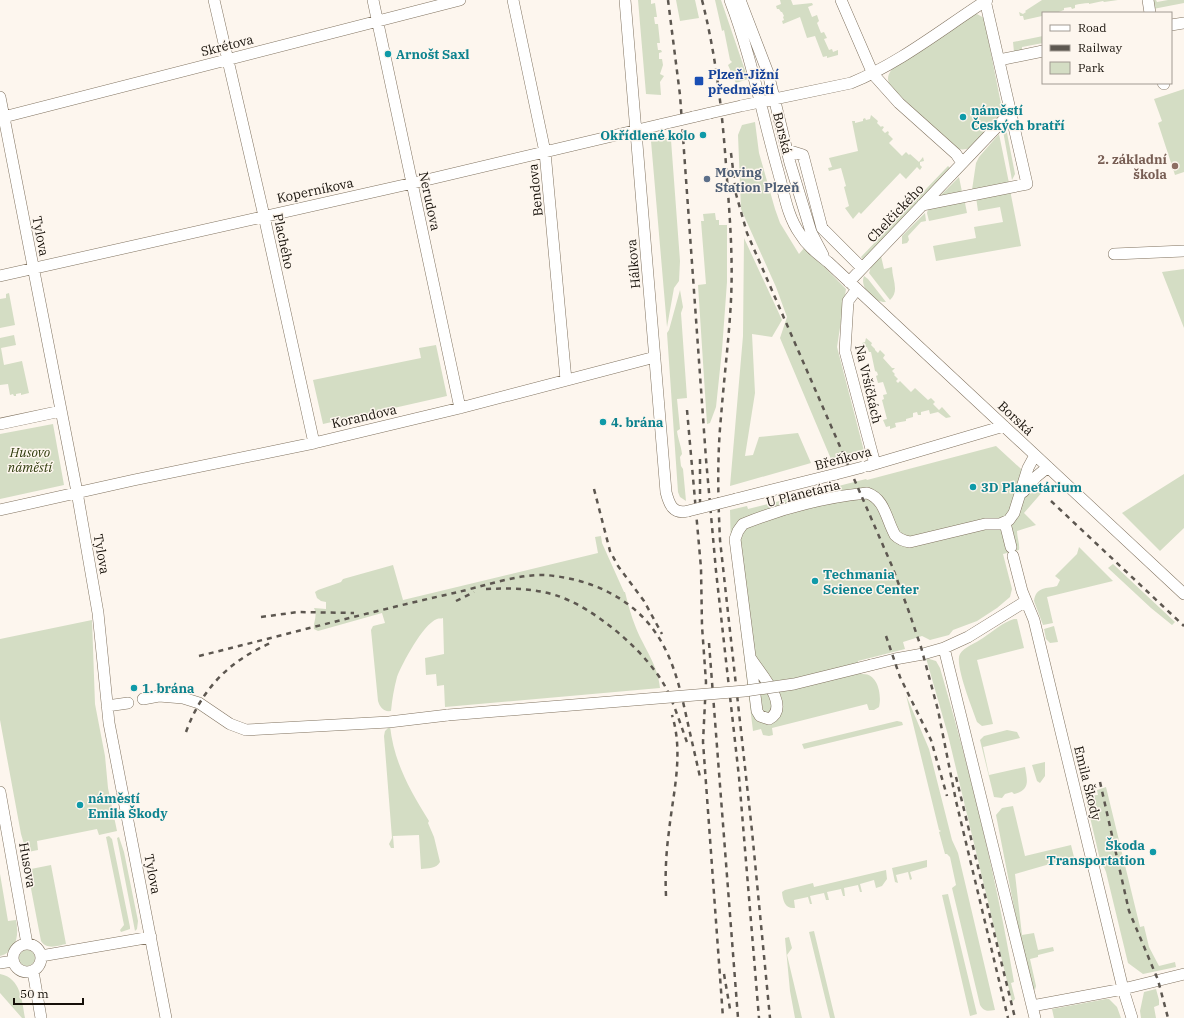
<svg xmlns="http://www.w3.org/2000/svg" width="1184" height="1018" font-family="'IBM Plex Serif',serif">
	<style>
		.green { fill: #d4ddc4 }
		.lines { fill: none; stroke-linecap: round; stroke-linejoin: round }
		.minor-casing { stroke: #817360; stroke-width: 12 }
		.minor { stroke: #fff; stroke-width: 11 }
		.rail { stroke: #5d5750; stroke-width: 2.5; stroke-dasharray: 5 5; stroke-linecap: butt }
		.minor-bridge-casing { stroke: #817360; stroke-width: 12; stroke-linecap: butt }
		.minor-bridge { stroke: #fff; stroke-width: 11 }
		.culture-dot { fill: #0f9aa8; stroke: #fdf6ee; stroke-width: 1.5 }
		.transit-dot { fill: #1a4fb4; stroke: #fdf6ee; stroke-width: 1.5 }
		.education-dot { fill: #8d6e63; stroke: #fdf6ee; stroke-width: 1.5 }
		.service-dot { fill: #5c6f8a; stroke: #fdf6ee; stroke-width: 1.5 }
		.labels { text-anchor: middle; stroke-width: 3; stroke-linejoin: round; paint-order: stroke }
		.street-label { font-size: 13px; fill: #161009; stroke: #fdf6ee }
		.culture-label { font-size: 13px; font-weight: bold; fill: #0d838f; stroke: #fdf6ee; text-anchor: start }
		.transit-label { font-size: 13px; font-weight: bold; fill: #164399; stroke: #fdf6ee; text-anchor: start }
		.education-label { font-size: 13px; font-weight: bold; fill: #785e54; stroke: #fdf6ee; text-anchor: end }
		.service-label { font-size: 13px; font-weight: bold; fill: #4e5e75; stroke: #fdf6ee; text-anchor: start }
		.park-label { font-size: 13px; font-style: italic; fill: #2e3a0b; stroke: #fdf6ee }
	</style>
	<rect width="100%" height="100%" fill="#fdf6ee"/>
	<!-- green -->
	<path class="green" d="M638 0H651V4L655 3 657 17H654L655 24H658L660 43H657L658 50H661L662 52 659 53V59H662L663 65 660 74 664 76 660 82 661 95 646 94Z
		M676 0H695L699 18 680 21Z
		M715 0H721L748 79 736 83 728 65 732 62 730 60 724 30 722 31Z
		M780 0H791L793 5 812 3 813 5 808 7 812 17 817 15 819 21 817 23 821 33 824 32 827 38 824 39 829 50 832 49 833 52 838 50V55L827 58V56L823 57 815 36 807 38 800 17 783 24 782 21 784 20 783 17 784 16 782 12H781L779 9H777L776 6 781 4Z
		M1042 0H1118L1104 2 1103 1 1089 4V3C1084 3 1079 4 1075 5V8L1072 9 1071 7 1064 8V10L1056 13H1043L1042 16 1024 20 1023 16H1020L1019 12 1023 14 1026 12 1025 11Z
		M1150 0H1156L1157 2 1168 0H1184V3L1153 9Z
		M977 14 984 18 1002 109 1001 114 970 148C964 150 960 150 954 147L893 89C887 82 886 77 892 69L973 15Z
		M1043 36V43L1022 47V50L1014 52 1013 42Z
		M1184 89V172L1175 175 1158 123 1162 121 1154 99Z
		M871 115 878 121 877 123 881 127 882 126 884 127 882 130 885 133 888 131 889 133 888 134 893 139 889 143 902 156 906 152 909 155 910 154 919 162 923 157 924 161 920 162V165L922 167 920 170 917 167 906 179 900 173 861 214 859 212 853 219 845 208 849 206 844 187 846 186 841 168 829 171 828 168 832 167 829 158 858 151 852 121H855V123L863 121V119L865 118 866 120 870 119Z
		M755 122 759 153 775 209 780 223 799 254 805 247 846 289 837 347 864 451 831 459 780 338 787 317 776 287 741 209 738 135 742 125Z
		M1003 131 1007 133 1015 174 1012 180Z
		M999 134 1009 183 972 190 976 163 979 157Z
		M665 138H670L671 140 680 261 679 281 674 288 667 327 651 141Z
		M948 166 950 168 863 260 861 257Z
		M959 177 962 192 942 197 941 195Z
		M1010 190 1021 246 936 261 933 246 976 238 974 227 1003 222 1000 207 978 211 976 197Z
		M964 198 967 213 929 221 927 213 928 209Z
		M715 213 716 220H719V225H727V282L722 350 716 407 710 423 707 424 698 285 706 284 701 221H704L703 214Z
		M925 213 926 221 921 222 908 236 909 240 907 243 902 244V236Z
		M744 238 782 320 772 337 752 334 755 393 745 456 753 455 759 437 798 433 811 463 730 486 743 336Z
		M881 256 884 269 892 267C892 279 900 291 890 300L869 273 871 267Z
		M1184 269V328L1162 272Z
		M864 276 868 279 886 302C875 303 859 288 864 276Z
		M680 290 683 307 681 313 687 398 677 399 680 429 677 431C678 439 681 445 682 454L680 457 681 466 683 469 686 501 680 497 678 492 667 333 669 330Z
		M9 293 15 325 0 328V299L6 298V294Z
		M14 335 16 345 1 348 4 365 22 361 29 393 21 395V393L16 394V396H14L13 394 10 395 8 384 0 385V338Z
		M866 338 872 343 871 345 875 349V350L878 353 880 350 885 355 883 358 892 368H895L892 371 895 374 894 375 898 379 896 381 898 383 900 381 911 392 915 388 928 400 931 398 935 402 933 404 939 410 942 407 951 417 946 418 938 412 930 414 929 410 921 412V415H918L917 412 913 413V417L906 419V421L895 423 896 427 890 429V426L886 427 883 420 887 419 882 400 884 399 883 395 887 394 883 382 878 383 876 376 878 375 877 372 875 371 871 352H869L867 347H863L862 343 865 342Z
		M436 345 447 396 323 424 313 380 421 358 419 348Z
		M53 424 64 485 0 499V434Z
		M996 446 1044 490 1024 513 1036 525 1017 531C1017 538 1020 544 1019 550L1003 554 1012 589 1010 597 997 608 977 621 953 630 949 635 930 640 922 636 903 642 905 649 858 661 861 674C878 672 882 695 879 707L874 710H869L867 704 772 728 773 735 769 736 763 735 761 729 753 731 731 550 730 510 747 506 748 509 866 479 867 480Z
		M1184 474V528L1160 551 1122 513Z
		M601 536 602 543 624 592H625C628 604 631 616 636 628 644 648 658 665 660 688L445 707 444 685 437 686 436 674 426 675 425 658 444 654 443 618C441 619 439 618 437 619 423 624 402 664 397 677 394 688 392 700 391 711 383 712 380 707 378 701L371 630 373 626 385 623 382 613 318 631 314 629C313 622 318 616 314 608L326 609V602L321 601 317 598 315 592 318 590 341 582 343 579 393 565 403 600 598 553 595 537Z
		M1079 547 1113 581 1047 597 1053 623 1043 625 1034 601C1036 586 1047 589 1057 586L1060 580 1055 576 1077 554Z
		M1113 564 1175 622 1172 625 1151 608 1108 568Z
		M1014 619H1017L1024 648 977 660 993 724 982 726 977 722C973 710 954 664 960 654 964 647 976 643 983 638 992 632 1003 622 1014 619Z
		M92 620 95 704 105 756 108 788 117 831 99 835 97 829 37 841 38 850 28 852 26 851 21 834 0 720V639Z
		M1054 626 1058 642 1050 643 1046 639 1044 629Z
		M926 658 936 661 940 668C970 771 996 876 1014 982L1011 983 1015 999 1012 1002 948 735Z
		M906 695 929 749 952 840 958 853 995 1010C988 1011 984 1012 980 1005L952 888 956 885 950 857 947 854H945L939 832 941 831 939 830Z
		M897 721 902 722 903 725 804 749 802 744Z
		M390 726C394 763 410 790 429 821L428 823 434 837 440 862C436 869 428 868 421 869L419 835 393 836 394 848H391L389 844 392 838 384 736 385 731Z
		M1007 730 1017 732 1020 738 983 747 989 775 1025 767C1027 780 1031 790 1014 794L1012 792 1005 794 1002 798 994 797 980 740 984 736Z
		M1045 762V776L1040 783 1037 781 1032 765Z
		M1106 787 1140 927 1144 926 1149 947 1159 966 1175 962 1176 967 1143 974 1128 963 1106 872 1104 867 1101 864 1085 796 1098 795 1097 790Z
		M1013 806 1025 856 1071 845 1074 857 1015 874 1022 935 1034 933 1038 950 1053 947 1054 951 1038 955V957L1030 959 1036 986 1035 990 1032 987 1025 964 996 815 1002 808Z
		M109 836 112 839 130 927V929L121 932 120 930 124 925 106 837Z
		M119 837 124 852 138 921 137 929 135 931 117 838Z
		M927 860V867L910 872 912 879 910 880 908 872 896 875 898 883 895 882 892 868Z
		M51 865 66 944C57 946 47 950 41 941L28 873 31 869Z
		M886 870 887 879 882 886 876 888 874 880 860 884 862 892H860L858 885 844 888 845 896H843L841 889 827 892 829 900H826L824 893 810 896 812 904H810L808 897 794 900 795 908C785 909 783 901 782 892L785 890 813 883 814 887Z
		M0 874 8 921 16 920C19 935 17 951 0 956Z
		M948 894 977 1014 970 1016 942 895Z
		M814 931 835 1018H830L809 932Z
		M789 937 792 948 787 955 802 1018H795L790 991 785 938Z
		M19 958a8 8 0 1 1 16 0a8 8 0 1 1-16 0Z
		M0 974C21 978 22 1001 25 1018H22L0 993Z
		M1156 989 1159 1000V1005L1154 1007 1156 1018H1141L1140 1011 1144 992Z
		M1106 999H1109L1117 1007 1121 1018H1054L1052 1009Z"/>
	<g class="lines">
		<!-- minor casing -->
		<g class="minor-casing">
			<path id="minor" d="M214 0 264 216 314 443
				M373 0 460 408
				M513 0 545 152 566 380
				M625 0 666 492C669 504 673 515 688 511
				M730 0C751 55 762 114 778 171 784 192 787 216 800 234 807 246 818 254 828 262L1184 594
				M740 0 768 73 790 163 811 232 823 255
				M841 0 873 74 899 103 956 154 962 163
				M1148 0 1150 13
				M1171 25 1184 23
				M999 60 1043 51
				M1163 83 1164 84
				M0 97 77 492 98 613 109 723 166 1018
				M741 106 851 83C900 63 942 29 987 0
				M693 117 710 113
				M0 118 460 0
				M787 150 803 155 822 228 862 268
				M922 205 1027 184 985 0
				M1114 254 1184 251
				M0 276 422 181 663 124
				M849 282 1011 112
				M857 289 848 301 845 351 875 464
				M0 424 61 411
				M868 466 1004 426
				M1023 492 1037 476 1048 467
				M736 499 836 474
				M0 510 134 480 314 443 460 408 655 357
				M1005 523 1011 547
				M1013 556 1022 591 1034 620 1123 989 1132 1018
				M944 648 968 637 1026 601
				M751 659C759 672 792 707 769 719L760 716 757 711 735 539 738 531 743 524C783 508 825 497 867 493 885 499 886 519 895 535 899 539 903 541 910 542L985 524H1000L1009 520 1014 513 1028 468 1035 455
				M871 665 895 659 923 654 944 648 1035 1018
				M143 699 159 696 183 698 199 703 230 724 246 730 389 722 448 715
				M107 706 128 703
				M0 792 27 944
				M13 958a14 14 0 1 1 28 0a14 14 0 1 1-28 0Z
				M41 956 151 937
				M0 963 13 961
				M33 971 41 1018
				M1032 1006 1123 989 1184 974"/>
		</g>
		<!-- minor -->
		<use href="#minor" class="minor"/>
		<!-- rail -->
		<path class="rail" d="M668 0 680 95 706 459 716 571 739 777 759 1018
			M702 0C717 59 723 119 727 179 730 219 733 259 731 300 729 339 724 378 721 417 717 458 718 499 720 540L752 831 770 1018
			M731 153 736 194 747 233 892 566 909 612 921 647 938 710 956 801 1008 1018
			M687 410 701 568 702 626 706 682 703 742 723 1018
			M700 459V503
			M594 489 610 551 618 566 644 601 662 634
			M1051 501 1184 626
			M486 589C510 588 532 588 555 595 594 607 647 652 666 688 675 706 681 726 688 745
			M456 601 474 592
			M261 617 298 612 354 613
			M886 636 900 677 931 740 947 796
			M709 643 738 1018
			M199 656C284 635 369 612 454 593 481 587 517 574 545 575 584 578 623 593 649 624 673 653 680 688 688 724 692 742 696 759 700 777
			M186 732C202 688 230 660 273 642
			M956 777 1015 1018
			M1100 782 1129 911 1158 980 1168 1018
			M666 896C665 874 666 853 669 831 673 793 684 754 672 715
			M724 974 730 1009"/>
		<!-- minor-bridge casing -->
		<g class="minor-bridge-casing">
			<path id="minor-bridge" d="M710 113 741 106
				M663 124 693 117
				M836 474 863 467
				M688 511 736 499
				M448 715 745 691 794 684 871 665"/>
		</g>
		<!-- minor-bridge -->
		<use href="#minor-bridge" class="minor-bridge"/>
	</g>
	<!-- markers -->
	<g class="culture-dot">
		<circle cx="388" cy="54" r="4"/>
		<circle cx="963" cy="117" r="4"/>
		<circle cx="703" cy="135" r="4"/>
		<circle cx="603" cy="422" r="4"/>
		<circle cx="973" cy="487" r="4"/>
		<circle cx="815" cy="581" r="4"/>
		<circle cx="134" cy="688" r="4"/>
		<circle cx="80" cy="805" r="4"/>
		<circle cx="1153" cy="852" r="4"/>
	</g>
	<rect class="transit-dot" x="694" y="76" width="10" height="10" rx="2"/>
	<circle class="education-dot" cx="1175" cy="166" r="4"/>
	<circle class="service-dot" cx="707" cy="179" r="4"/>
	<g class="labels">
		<!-- street labels -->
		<g class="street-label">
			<text transform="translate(227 45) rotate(-14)" y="5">Skrétova</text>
			<text transform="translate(783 133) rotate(76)" y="5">Borská</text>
			<text transform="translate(315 190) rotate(-12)" y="5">Koperníkova</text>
			<text transform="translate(535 190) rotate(-96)" y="5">Bendova</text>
			<text transform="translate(430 201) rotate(78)" y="5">Nerudova</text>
			<text transform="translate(895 213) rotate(-46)" y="5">Chelčického</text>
			<text transform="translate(41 236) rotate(79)" y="5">Tylova</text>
			<text transform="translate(284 241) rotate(78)" y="5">Plachého</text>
			<text transform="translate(633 264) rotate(-95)" y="5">Hálkova</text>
			<text transform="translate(869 384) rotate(77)" y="5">Na Vršíčkách</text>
			<text transform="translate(364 416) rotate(-13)" y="5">Korandova</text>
			<text transform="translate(1016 418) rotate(43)" y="5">Borská</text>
			<text transform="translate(843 458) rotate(-15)" y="5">Břeňkova</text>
			<text transform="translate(803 493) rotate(-14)" y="5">U Planetária</text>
			<text transform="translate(102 554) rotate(80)" y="5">Tylova</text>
			<text transform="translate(1088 783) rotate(76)" y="5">Emila Škody</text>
			<text transform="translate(28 865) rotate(80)" y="5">Husova</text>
			<text transform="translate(153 874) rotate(79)" y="5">Tylova</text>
		</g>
		<!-- culture labels -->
		<g class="culture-label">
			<text x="396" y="59">Arnošt Saxl</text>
			<text x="971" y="115">náměstí<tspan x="971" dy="15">Českých bratří</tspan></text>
			<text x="695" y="140" text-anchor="end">Okřídlené kolo</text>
			<text x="611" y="427">4. brána</text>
			<text x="981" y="492">3D Planetárium</text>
			<text x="823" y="579">Techmania<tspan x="823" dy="15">Science Center</tspan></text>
			<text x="142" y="693">1. brána</text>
			<text x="88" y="803">náměstí<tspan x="88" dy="15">Emila Škody</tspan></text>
			<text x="1145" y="850" text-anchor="end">Škoda<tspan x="1145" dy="15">Transportation</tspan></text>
		</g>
		<!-- transit labels -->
		<g class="transit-label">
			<text x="708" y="79">Plzeň-Jižní<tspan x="708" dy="15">předměstí</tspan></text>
		</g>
		<!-- education labels -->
		<g class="education-label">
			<text x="1167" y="164">2. základní<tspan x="1167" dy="15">škola</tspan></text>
		</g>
		<!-- service labels -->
		<g class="service-label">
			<text x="715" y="177">Moving<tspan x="715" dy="15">Station Plzeň</tspan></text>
		</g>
		<!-- park labels -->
		<g class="park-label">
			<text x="30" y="457">Husovo<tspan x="30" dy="15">náměstí</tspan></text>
		</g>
	</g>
	<!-- legend -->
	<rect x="1042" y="12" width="130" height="72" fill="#fdf6ee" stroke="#a19a92"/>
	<rect x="1050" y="25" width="20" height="6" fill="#ffffff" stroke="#a19a92"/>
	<text x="1078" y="32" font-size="12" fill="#161009">Road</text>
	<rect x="1050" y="45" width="20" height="6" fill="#5d5750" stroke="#a19a92"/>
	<text x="1078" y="52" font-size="12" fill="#161009">Railway</text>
	<rect x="1050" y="62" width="20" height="12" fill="#d4ddc4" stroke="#a19a92"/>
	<text x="1078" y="72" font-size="12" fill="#161009">Park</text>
	<!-- scale -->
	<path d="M14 998v6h69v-6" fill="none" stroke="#161009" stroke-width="2"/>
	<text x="20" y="998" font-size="12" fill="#161009" stroke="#fdf6ee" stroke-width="3" paint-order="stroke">50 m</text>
</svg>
